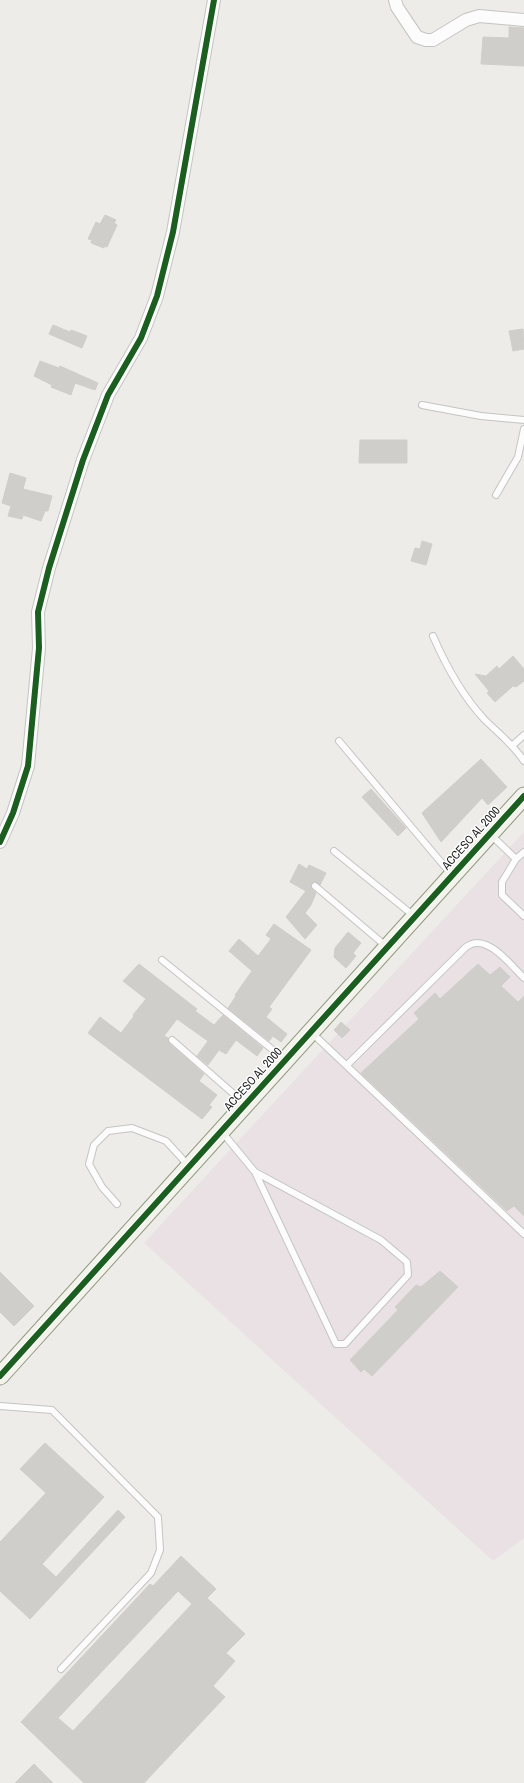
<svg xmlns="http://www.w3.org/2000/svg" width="524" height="1783" font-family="'Archivo Narrow',sans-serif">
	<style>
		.industrial { fill: #eae1e5 }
		.building { fill: #d0cecb; stroke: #d0cec9; fill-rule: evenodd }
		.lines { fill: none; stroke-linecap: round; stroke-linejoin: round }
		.lane-casing { stroke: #c4c4c2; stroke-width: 8 }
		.street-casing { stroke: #c4c4c2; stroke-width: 14 }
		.secondary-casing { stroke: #929681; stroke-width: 19 }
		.lane { stroke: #fcfcfc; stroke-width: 6 }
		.street { stroke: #fcfcfc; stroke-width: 12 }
		.secondary { stroke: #f2f3eb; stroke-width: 17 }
		.cycleway-casing { stroke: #fff; stroke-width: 8 }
		.cycleway { stroke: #1b5e20; stroke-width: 6 }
		.labels { text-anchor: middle; stroke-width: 3; stroke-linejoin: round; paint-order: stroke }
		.street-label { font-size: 12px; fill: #1f1f1f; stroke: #fff }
	</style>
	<rect width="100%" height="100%" fill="#edece8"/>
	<!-- industrial -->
	<path class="industrial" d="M524 832V1538L493 1561 144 1243Z"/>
	<!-- building -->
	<path class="building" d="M509 27 524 28V66L481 64 483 37 509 38Z
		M105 215 116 220 114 223 117 225 107 247 104 246V248L91 243 92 240 88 239 96 222 100 224Z
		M53 325 70 332 71 330 87 336 82 348 49 334Z
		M523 329 524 349 513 351 509 331Z
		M40 361 59 368 60 366 98 383 95 390 75 383 71 395 51 387 52 385 34 376Z
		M360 440H407V463H359Z
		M10 473 26 478 23 489 52 496 48 511H45L41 521 23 515 22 519 8 516 11 506 2 503Z
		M422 541 432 544 426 565 411 561 415 548 420 549Z
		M513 656 524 669V681L516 687 513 686 495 702 487 693 489 691 475 674 486 676 497 666 499 669Z
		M481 759 507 787 488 805 482 798 441 842 422 813Z
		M371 789 406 828 398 836 362 797Z
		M299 864 307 869 309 865 326 873 320 885 315 882 311 885V888L316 893 311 905 305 913 317 925 305 939 286 917 306 891 290 882Z
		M274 924 311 950 269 1007 272 1009 266 1017 287 1034 281 1042 273 1036 269 1041 228 1008 236 996 235 995 252 971 229 951 239 939 258 956 271 939 266 935Z
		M348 932 361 943 353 953 356 956 346 968 334 957 335 948Z
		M139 964 197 1009 195 1011 214 1025 223 1015 263 1048 257 1056 236 1040 226 1054 219 1050 208 1065 197 1056 208 1041 177 1019 164 1036 168 1038 169 1043 204 1074 199 1081 217 1095 209 1105 212 1107 202 1119 88 1033 100 1017 121 1033 134 1016 133 1015 146 999 123 981Z
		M478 964 490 975 500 967 510 977 501 986 518 1002 524 996V1216L514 1206 507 1211 361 1073 419 1019 414 1013 435 993 440 999Z
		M341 1022 350 1030 342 1038 334 1030Z
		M440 1271 458 1287 372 1376 364 1369 361 1372 350 1360 398 1310 395 1307 416 1285 421 1287Z
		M0 1272 34 1306 14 1326 0 1312Z
		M45 1443 104 1497 42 1564 56 1577 118 1510 125 1517 30 1619 0 1591V1542L46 1493 20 1469Z
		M181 1556 216 1589 207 1598 245 1634 226 1653 235 1661 213 1686 225 1697 144 1783H84L21 1722 150 1584 153 1586ZM178 1591 192 1604 73 1731 58 1718Z
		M34 1764 53 1783H15Z"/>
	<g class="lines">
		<!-- lane casing -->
		<g class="lane-casing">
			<path id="lane" d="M422 405 481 416 524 420
				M496 495 518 457 524 429
				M433 636C446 666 462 695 484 719 499 734 512 743 524 761
				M339 741 451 874
				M513 745 524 735
				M491 835 516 859 502 882V895L524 916
				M334 851 414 916
				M516 859 524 852
				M315 886 387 947
				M162 960 284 1059
				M312 1033 524 1234
				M172 1040 244 1103
				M347 1065 466 947C469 945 474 943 477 943 493 942 513 967 524 978
				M222 1132 255 1172 336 1344H345L408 1275 407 1262 381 1240 255 1172
				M117 1204 102 1187 89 1164 94 1145 108 1131 132 1128 166 1141 188 1165
				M0 1406 52 1410 158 1517 160 1550 151 1573 61 1669"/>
		</g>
		<!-- street casing -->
		<g class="street-casing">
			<path id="street" d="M395 0 397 7 417 37 426 40H433L466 20 479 16 524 20
				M0 842 13 813 28 766 39 648 38 612 49 568 83 460 108 395 141 338 157 296 173 232 214 0"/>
		</g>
		<!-- secondary casing -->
		<g class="secondary-casing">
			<path id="secondary" d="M0 1376 524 796"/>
		</g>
		<!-- lane -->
		<use href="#lane" class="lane"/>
		<!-- street -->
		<use href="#street" class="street"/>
		<!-- secondary -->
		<use href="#secondary" class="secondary"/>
		<!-- cycleway casing -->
		<g class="cycleway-casing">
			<path id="cycleway" d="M0 842 13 813 28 766 39 648 38 612 49 568 83 460 108 395 141 338 157 296 173 232 214 0
				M0 1376 524 796"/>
		</g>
		<!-- cycleway -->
		<use href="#cycleway" class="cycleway"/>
	</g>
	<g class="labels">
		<!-- street labels -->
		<g class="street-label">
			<text transform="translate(471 838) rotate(-48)" y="4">ACCESO AL 2000</text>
			<text transform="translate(253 1079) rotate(-48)" y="4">ACCESO AL 2000</text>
		</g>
	</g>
</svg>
